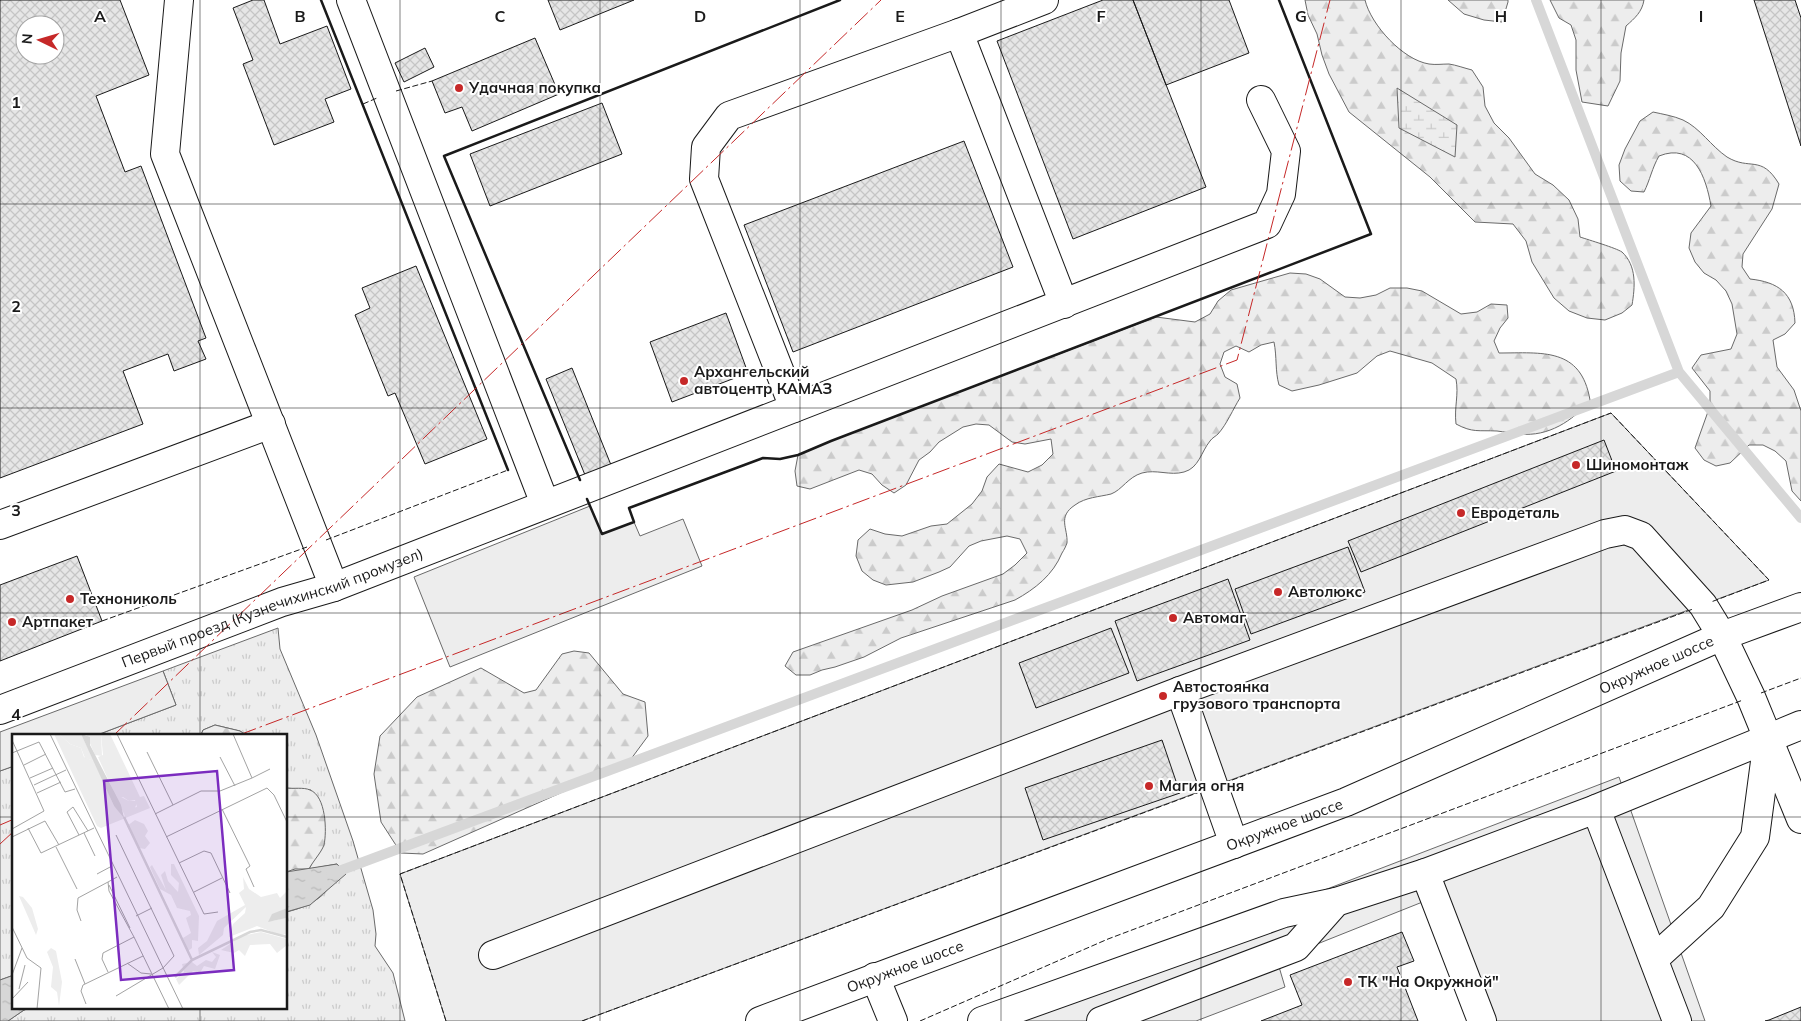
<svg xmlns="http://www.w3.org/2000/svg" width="1801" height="1021" font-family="Mulish,sans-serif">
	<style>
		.grass { fill: url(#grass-tufts); stroke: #6a6a6a }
		.forest { fill: url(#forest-firs); stroke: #6a6a6a }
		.wetland { fill: url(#wetland-marsh); stroke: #6a6a6a }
		.built { fill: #ededed; stroke: #6a6a6a }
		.water { fill: url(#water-ripples); stroke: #6a6a6a }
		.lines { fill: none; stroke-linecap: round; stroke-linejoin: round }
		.stream { stroke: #d7d7d7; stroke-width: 10 }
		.building { fill: url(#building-cross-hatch); stroke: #1a1a1a; fill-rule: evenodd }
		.minor-casing { stroke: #1a1a1a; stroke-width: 30 }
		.major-casing { stroke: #1a1a1a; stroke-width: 30 }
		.minor { stroke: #fff; stroke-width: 28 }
		.major { stroke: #fff; stroke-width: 28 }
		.fence { stroke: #1a1a1a; stroke-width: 1; stroke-dasharray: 6 2.5; stroke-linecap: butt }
		.wall { stroke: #1a1a1a; stroke-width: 2.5 }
		.power { stroke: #c62828; stroke-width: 1; stroke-dasharray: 18 4 2.5 4; stroke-linecap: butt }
		.grid { fill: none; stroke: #1a1a1a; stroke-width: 1; stroke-opacity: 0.55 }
		.poi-dot { fill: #c62828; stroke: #fff; stroke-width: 2 }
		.labels { text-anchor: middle; stroke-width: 4; stroke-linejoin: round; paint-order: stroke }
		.poi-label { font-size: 15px; font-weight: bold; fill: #1a1a1a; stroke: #fff; text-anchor: start }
		.street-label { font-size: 15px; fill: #1a1a1a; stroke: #fff }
		.inset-river { fill: none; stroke: #d7d7d7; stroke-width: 2.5 }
		.inset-road { fill: none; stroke: #a3a3a3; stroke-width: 1 }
		.view { fill: #7b2cbf; fill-opacity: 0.15; stroke: #7b2cbf; stroke-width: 2.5 }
		.inset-edge { fill: none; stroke: #1a1a1a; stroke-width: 2.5 }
		.grid-label { font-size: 16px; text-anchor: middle; font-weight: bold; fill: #1a1a1a; stroke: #fff; stroke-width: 4; stroke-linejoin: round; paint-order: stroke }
	</style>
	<defs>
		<pattern id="grass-tufts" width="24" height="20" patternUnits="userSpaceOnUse" patternTransform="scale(1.25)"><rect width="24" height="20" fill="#ededed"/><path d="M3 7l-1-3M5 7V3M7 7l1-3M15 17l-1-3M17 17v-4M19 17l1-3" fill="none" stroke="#cbcbcb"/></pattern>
		<pattern id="forest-firs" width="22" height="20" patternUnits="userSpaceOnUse" patternTransform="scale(1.25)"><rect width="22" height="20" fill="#ededed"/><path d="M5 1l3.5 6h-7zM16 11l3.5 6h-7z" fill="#cbcbcb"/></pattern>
		<pattern id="wetland-marsh" width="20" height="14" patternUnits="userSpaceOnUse" patternTransform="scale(1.25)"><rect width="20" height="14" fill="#ededed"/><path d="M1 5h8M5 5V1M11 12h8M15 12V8" fill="none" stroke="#cbcbcb"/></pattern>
		<pattern id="water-ripples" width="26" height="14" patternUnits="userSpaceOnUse" patternTransform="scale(1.25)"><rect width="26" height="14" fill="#d7d7d7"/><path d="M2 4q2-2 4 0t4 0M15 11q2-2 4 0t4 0" fill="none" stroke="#b8b8b8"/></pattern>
		<pattern id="building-cross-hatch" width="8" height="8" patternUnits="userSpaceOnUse" patternTransform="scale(1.25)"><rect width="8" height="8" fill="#e6e6e6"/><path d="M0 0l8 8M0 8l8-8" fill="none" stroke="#c5c5c5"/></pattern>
	</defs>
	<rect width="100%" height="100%" fill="#fff"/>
	<!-- grass -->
	<path class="grass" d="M278 628 280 649 316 735 353 841 373 910 376 934 375 946 393 973 405 1021H8L24 1010 34 1007H286V912C300 909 318 902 327 890 332 883 334 872 337 864L309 869 311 865V790L286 788V735H246L240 731 215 725 203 730 201 735H97L176 705 163 671Z
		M14 766V975L0 980V771Z"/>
	<!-- forest -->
	<path class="forest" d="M1305 0H1365C1371 25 1403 60 1429 64 1436 65 1442 64 1449 64 1456 65 1464 68 1472 70L1483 87 1485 106 1494 123 1509 138 1535 174 1553 185 1569 200 1578 219 1580 237C1589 240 1616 248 1622 252 1637 266 1635 287 1632 305L1622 313 1605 320 1587 318 1569 311 1554 298 1532 262 1526 241 1513 224 1475 222 1430 177 1349 112 1329 74 1322 55 1317 34 1308 15Z
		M1448 0H1508V2L1502 22 1484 20 1464 14Z
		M1550 0H1644C1642 12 1635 18 1626 26L1621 53 1620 81 1608 106 1582 102 1576 70V40L1571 25 1559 18Z
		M1653 112C1662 114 1674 116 1683 120 1700 128 1711 146 1727 157 1750 171 1761 154 1779 184L1772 209 1743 254 1742 267 1750 279C1778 282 1794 293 1795 323L1785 334 1773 340 1777 367 1794 390 1801 411V501L1792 491 1786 461 1775 451 1763 445H1749L1730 463 1716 466 1704 460 1695 448 1710 406V391L1692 368 1701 355 1731 349 1737 334 1732 304 1726 291 1716 280 1704 273 1695 262 1689 248 1691 233 1711 206C1706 177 1694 142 1659 156 1652 168 1650 180 1644 192L1631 191 1620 181 1619 165 1625 149 1640 121Z
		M1290 273 1306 274 1320 279 1345 297 1360 298 1376 295 1390 288H1407L1422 291 1461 314 1477 312 1491 304 1507 305 1508 318 1500 328 1494 341 1499 353C1542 353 1581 347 1590 400 1573 421 1548 437 1520 434 1512 433 1504 432 1497 431 1478 430 1473 433 1456 424 1454 407 1459 395 1456 379L1432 363 1390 351 1377 356 1357 373 1319 385 1292 391 1279 385C1275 371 1277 357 1274 342L1261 345 1249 352 1236 346 1224 352 1220 364 1225 377 1237 384 1240 398C1233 409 1227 424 1218 434 1216 436 1212 438 1210 441 1201 452 1199 468 1184 472 1170 476 1156 469 1142 473 1128 477 1122 490 1111 494 1099 497 1086 497 1075 505 1057 517 1068 528 1067 543 1066 546 1064 550 1062 553 1053 575 1035 589 1015 600L901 638 864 657 835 667 822 670 810 675H796L785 666 793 652 912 610 942 596 1003 574 1015 565 1027 553 1020 539 1007 536 981 541 969 546 950 567 939 572 913 582 886 585 873 580 862 571 856 556 858 540 870 529 885 534 902 536 931 526 947 524 972 504 982 491 987 477 999 464 1028 472 1042 465 1053 454 1051 439 1025 444 1012 442 989 425 976 424 963 427 939 442 930 452 919 460 906 485 894 493 882 485 872 474 859 470 810 489 797 486 795 471 798 455 831 441 1156 317 1195 322 1210 314 1218 301 1231 290Z
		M574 651 589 653 623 694 645 702 648 736 628 763 423 854 401 853 381 822 374 774 380 736 417 697 481 668 524 693 536 690 562 654Z
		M215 725 240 731 246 735H201L203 730Z
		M286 788C293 789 304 787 310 790 326 796 327 831 324 845 321 853 313 861 309 869H295L286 872Z"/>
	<!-- wetland -->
	<path class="wetland" d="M1397 88 1457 125 1455 157 1399 128Z"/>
	<!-- built -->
	<path class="built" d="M1611 413 1769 580 582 1021H446L400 874Z
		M590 506 602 534 634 522 640 536 683 519 702 566 450 667 414 577Z
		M163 671 176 705 97 735H14V766L0 771V732Z
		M1619 777 1705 1021H1473L1425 901 1277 960 1285 987 1196 1021H967L1301 899Z"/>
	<!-- water -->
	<path class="water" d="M337 864 346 874 310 905 286 912V872Z
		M14 975V1007H34L24 1010 8 1021H0V980Z"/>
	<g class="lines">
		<!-- stream -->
		<path class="stream" d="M1536 0 1679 372 1801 518
			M331 874 1679 372"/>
	</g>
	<!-- building -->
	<path class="building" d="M0 0H120L149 75 96 96 125 172 141 166 206 338 198 341 206 359 174 371 168 354 123 371 143 424 0 478ZM25 25H55V55H25Z
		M253 0H264L280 44 327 26 351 89 325 99 334 122 274 145 243 64 253 60 233 8Z
		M548 0H634L560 30Z
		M1103 0H1133L1206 187 1073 239 997 41Z
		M1133 0H1229L1249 53 1166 85Z
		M1754 0H1795L1801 18V146Z
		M535 38 559 94 472 131 462 107 445 113 432 81Z
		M425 48 434 67 404 82 395 63Z
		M602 103 622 154 490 206 470 154Z
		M964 141 1013 267 793 352 744 225Z
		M416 266 487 439 425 464 395 393 388 396 355 315 370 308 362 288Z
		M726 313 748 373 672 402 650 342Z
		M572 368 611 465 585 475 546 379Z
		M1604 440 1616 471 1361 572 1348 541Z
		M1348 547 1365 592 1251 634 1235 589Z
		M77 556 102 621 0 661V585Z
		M1228 579 1250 640 1137 681 1115 621Z
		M1111 628 1129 673 1036 708 1019 663Z
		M1162 740 1180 793 1043 840 1025 788Z
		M1402 932 1414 961 1397 967 1418 1021H1261L1302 1005 1290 975Z
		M1801 1007V1021H1765L1769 1020Z"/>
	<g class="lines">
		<!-- minor casing -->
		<g class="minor-casing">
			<g id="minor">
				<path d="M179 0 165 154 334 587"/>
				<path d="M351 0 545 504"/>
				<path d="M959 33 1064 304"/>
				<path d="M794 408 704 179 706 147 729 116 959 33 1044 0"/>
				<path d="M0 525 271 424"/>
				<path d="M1180 691 1234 844"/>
				<path id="s1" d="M0 710 282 602 334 587 1267 224 1281 194 1286 151 1261 100"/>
				<path d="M1596 809 1677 1021"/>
				<path d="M493 955 1180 691 1605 534 1625 530 1641 536 1703 605 1722 636 1751 697 1801 819"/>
				<path d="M1654 959 1711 907 1755 837 1768 739"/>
				<path d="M875 977 893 1021"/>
				<path d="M982 1021 1284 913 1336 902"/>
				<path d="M1101 1021 1296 947 1336 902 1425 873"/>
				<path d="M1482 1021 1425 873 1596 809 1801 725"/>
			</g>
		</g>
		<!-- major casing -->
		<g class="major-casing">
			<g id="major">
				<path id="s2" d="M760 1021 1346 802 1722 636 1801 607"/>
			</g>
		</g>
		<!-- minor -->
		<use href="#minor" class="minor"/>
		<!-- major -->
		<use href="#major" class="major"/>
		<!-- fence -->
		<path class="fence" d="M396 91 432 81
			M363 104 377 98
			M326 540 508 470
			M102 621 307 547
			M1761 693 1801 678
			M1224 783 1693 609
			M446 1021 400 874 1611 413 1769 580 1711 602
			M582 1021 1205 790
			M920 1021 1108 939 1743 700"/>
		<!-- wall -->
		<path class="wall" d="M321 0 508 470
			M580 480 444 156 840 0
			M587 499 602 534 634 522 629 508 763 458 780 459 798 455 831 441 1371 234 1279 0"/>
		<!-- power -->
		<path class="power" d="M114 735 881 0
			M239 735 1237 360 1330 0
			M0 825 14 819
			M0 844 14 831"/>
	</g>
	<!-- grid -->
	<path class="grid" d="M200 0V735M400 0V1021M600 0V1021M800 0V1021M1001 0V1021M1201 0V1021M1401 0V1021M1601 0V1021M0 204H1801M0 408H1801M0 613H1801M0 817H14M286 817H1801M200 1007V1021"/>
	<!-- markers -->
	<g class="poi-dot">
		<circle cx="459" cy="88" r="5"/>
		<circle cx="684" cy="381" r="5"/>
		<circle cx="1576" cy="465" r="5"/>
		<circle cx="1461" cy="513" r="5"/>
		<circle cx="1278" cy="592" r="5"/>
		<circle cx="70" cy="599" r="5"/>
		<circle cx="1173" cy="618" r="5"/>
		<circle cx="12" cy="622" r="5"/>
		<circle cx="1163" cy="696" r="5"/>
		<circle cx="1149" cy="786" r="5"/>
		<circle cx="1348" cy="982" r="5"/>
	</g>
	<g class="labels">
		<!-- poi labels -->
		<g class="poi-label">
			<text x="469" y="93">Удачная покупка</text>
			<text x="694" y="377">Архангельский<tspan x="694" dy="17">автоцентр КАМАЗ</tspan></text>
			<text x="1586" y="470">Шиномонтаж</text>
			<text x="1471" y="518">Евродеталь</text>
			<text x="1288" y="597">Автолюкс</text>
			<text x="80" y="604">Технониколь</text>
			<text x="1183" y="623">Автомаг</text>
			<text x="22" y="627">Артпакет</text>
			<text x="1173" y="692">Автостоянка<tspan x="1173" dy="17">грузового транспорта</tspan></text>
			<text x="1159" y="791">Магия огня</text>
			<text x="1358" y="987">ТК "На Окружной"</text>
		</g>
		<!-- street labels -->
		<g class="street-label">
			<text dy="5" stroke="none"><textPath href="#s1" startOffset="291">Первый проезд (Кузнечихинский промузел)</textPath></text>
			<text dy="5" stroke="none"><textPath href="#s2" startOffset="965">Окружное шоссе</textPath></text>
			<text dy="5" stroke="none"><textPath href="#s2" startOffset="560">Окружное шоссе</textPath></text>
			<text dy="5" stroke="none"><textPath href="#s2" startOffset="155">Окружное шоссе</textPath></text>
		</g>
	</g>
	<!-- overview -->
	<g transform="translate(12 734)">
		<rect width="275" height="275" fill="#fff"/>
		<path d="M42 0H47L58 10 69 14 72 23 82 27 102 72 113 83 112 80H120V74L125 73 123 66 117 67 111 63 105 65 86 23 91 21 89 0H98L128 63 132 62 138 74 89 94 85 92Z" fill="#ededed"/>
		<path d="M47 0H69L82 27 73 24 69 14 58 10ZM74 0H89L90 22 83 21ZM107 62 117 67H126L120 80H112L105 65ZM123 86 132 90 136 97 133 102 138 109 133 115 127 114 115 92ZM159 130H162L187 182 186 207 180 206V214L176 217 171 204 179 199 174 184 179 181 178 177 165 174 159 161 148 155 138 133 140 131 154 156 149 141 153 137 156 147 166 158 167 149 159 141ZM231 143 237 155 249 163 265 159 268 164 275 157V174L262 180 261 187 275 183V200L268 201 245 192 217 203 221 190 233 179 234 173 212 194 211 201 187 221 186 214 195 207 205 187 233 171 227 159 232 155ZM7 162 11 163 20 174 26 195 24 201ZM249 198 275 205V211L265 219 258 210 238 211 233 222 227 216 222 219 209 216 230 202ZM39 214 44 217 50 248 47 272 45 258 39 253 41 233 35 218ZM200 218 208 221 203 235 192 232 188 239 181 237 167 251 164 245 172 238 170 230 180 228 185 232 194 226 200 228 204 223Z" fill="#ededed"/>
		<path d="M69 0 78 3V11L109 71 112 84 102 72ZM275 174 274 184 256 188 260 180Z" fill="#d7d7d7"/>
		<path class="inset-river" d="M112 83 180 226M163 243 180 226 238 198 249 196 275 203"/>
		<path class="inset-road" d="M38 0 171 275M105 0 192 180 206 178M0 6 32 77 0 95M135 18 161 71M0 19 27 8 53 58 63 55M208 23 223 52M12 31 34 20M18 44 41 34M240 44 258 35M22 51 54 36M25 59 49 48M210 75 238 132 234 135 242 153M143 80 189 57H208L240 44 221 0M16 94 29 119 82 94M72 99 83 122M67 101 55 78 61 73 76 97M104 101 162 222 151 234 104 262M0 103 33 87 47 111M154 103 255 54 262 61 275 88M44 113 65 155M167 129 192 117 199 119 218 159M85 140 100 132M105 143 96 148 97 157 122 203M97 151 118 194M182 158 210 144M124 182 140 174M69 187 65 176 66 164 96 148M0 193 15 224 29 234 25 275M63 225 73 250M115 229 129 239 139 240M96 238 90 225 91 219 122 203 157 275M0 241 10 214M7 255 13 231M0 265 16 248M74 270 69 257 71 251 131 222"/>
		<path class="view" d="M205 37 222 236 109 246 92 47Z"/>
		<rect width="275" height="275" class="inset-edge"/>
	</g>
	<g class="grid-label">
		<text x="100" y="22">A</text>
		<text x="300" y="22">B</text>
		<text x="500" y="22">C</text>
		<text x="700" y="22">D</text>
		<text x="900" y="22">E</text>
		<text x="1101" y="22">F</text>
		<text x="1301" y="22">G</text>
		<text x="1501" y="22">H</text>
		<text x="1701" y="22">I</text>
		<text x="16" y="108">1</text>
		<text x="16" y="312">2</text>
		<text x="16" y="516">3</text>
		<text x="16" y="720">4</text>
	</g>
	<!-- north arrow -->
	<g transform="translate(40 40) rotate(275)"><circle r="24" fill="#ffffff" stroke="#a3a3a3"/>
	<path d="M0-4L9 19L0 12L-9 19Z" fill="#c62828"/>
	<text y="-8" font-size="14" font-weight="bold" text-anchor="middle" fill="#1a1a1a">N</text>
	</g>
</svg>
